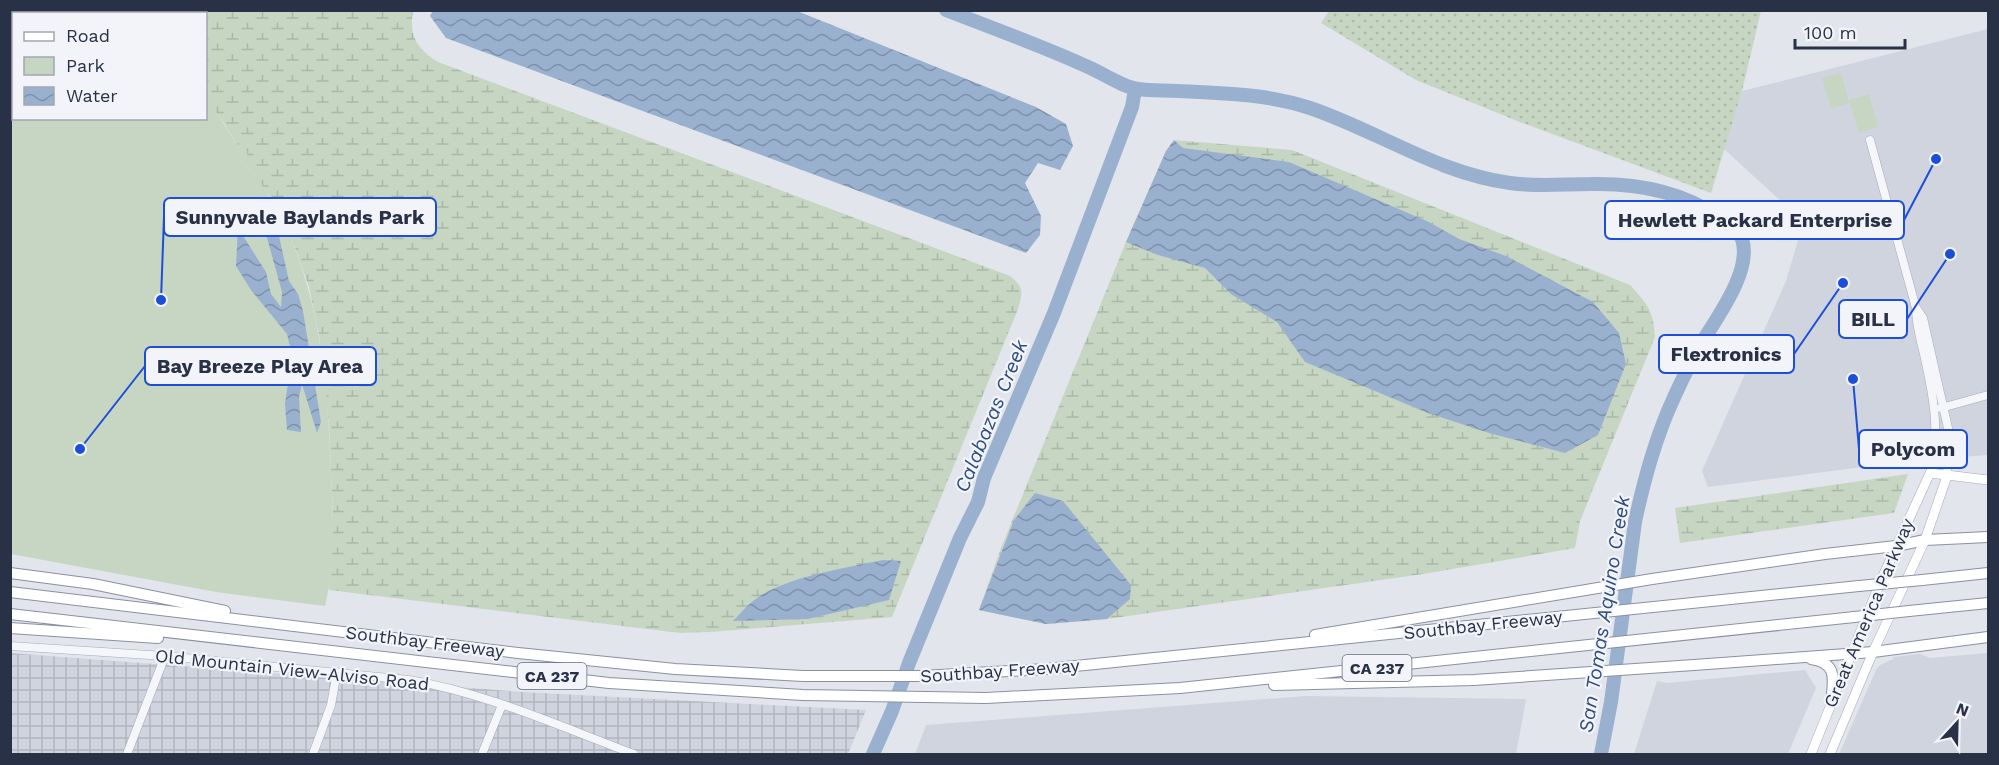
<svg xmlns="http://www.w3.org/2000/svg" width="1999" height="765" font-family="'Work Sans',sans-serif">
	<style>
		.built { fill: #d0d4de }
		.industrial { fill: url(#industrial-grid) }
		.grass { fill: url(#grass-dots) }
		.wetland { fill: url(#wetland-marsh) }
		.park { fill: #c6d6c2 }
		.water { fill: url(#water-waves) }
		.lines { fill: none; stroke-linecap: round; stroke-linejoin: round }
		.river { stroke: #99b1cf; stroke-width: 14 }
		.minor-casing { stroke: #a6abb7; stroke-width: 9 }
		.major-casing { stroke: #a0a9b9; stroke-width: 10 }
		.highway-casing { stroke: #8891a4; stroke-width: 12 }
		.minor { stroke: #f5f6f9; stroke-width: 8 }
		.major { stroke: #fff; stroke-width: 9 }
		.highway { stroke: #fff; stroke-width: 10 }
		.highway-bridge-casing { stroke: #8891a4; stroke-width: 12; stroke-linecap: butt }
		.highway-bridge { stroke: #fff; stroke-width: 10 }
		.labels { text-anchor: middle; stroke-width: 4.5; stroke-linejoin: round; paint-order: stroke }
		.shield { fill: #f2f4f9; stroke: #656c7c; stroke-width: 1.5 }
		.shield-label { font-size: 16px; font-weight: bold; fill: #283146 }
		.street-label { font-size: 18px; fill: #283146; stroke: #f2f4f9 }
		.water-label { font-size: 20px; font-style: italic; fill: #2d4e7e; stroke: #f2f4f9 }
		.leader { fill: none; stroke: #1d4ed8; stroke-width: 2 }
		.callout-dot { fill: #1d4ed8; stroke: #f2f4f9; stroke-width: 2 }
		.callout { fill: #f2f4f9; stroke: #1d4ed8; stroke-width: 2 }
		.callout-label { font-size: 20px; text-anchor: middle; font-weight: bold; fill: #283146 }
	</style>
	<defs>
		<pattern id="industrial-grid" width="8" height="8" patternUnits="userSpaceOnUse" patternTransform="scale(1.5)"><rect width="8" height="8" fill="#d0d4de"/><path d="M0 4h8M4 0v8" fill="none" stroke="#b3b6c0"/></pattern>
		<pattern id="grass-dots" width="8" height="8" patternUnits="userSpaceOnUse" patternTransform="scale(1.5)"><rect width="8" height="8" fill="#c6d6c2"/><path d="M2 2h.1M6 6h.1" fill="none" stroke="#aab8a8" stroke-width="1.8" stroke-linecap="round"/></pattern>
		<pattern id="wetland-marsh" width="20" height="14" patternUnits="userSpaceOnUse" patternTransform="scale(1.5)"><rect width="20" height="14" fill="#c6d6c2"/><path d="M1 5h8M5 5V1M11 12h8M15 12V8" fill="none" stroke="#aab8a8"/></pattern>
		<pattern id="water-waves" width="16" height="10" patternUnits="userSpaceOnUse" patternTransform="scale(1.5)"><rect width="16" height="10" fill="#99b1cf"/><path d="M0 5q4-4 8 0t8 0" fill="none" stroke="#7d91aa"/></pattern>
	</defs>
	<rect width="100%" height="100%" fill="#e2e5ec"/>
	<!-- built -->
	<path class="built" d="M1988 29V455L1917 460 1708 487 1702 471 1786 281 1798 240 1784 204 1724 149 1742 91Z
		M1988 653V754H1839L1876 670 1880 665 1893 659V657L1920 654 1930 658Z
		M1805 670 1816 688 1788 754H1634L1657 681 1667 683Z
		M1306 696 1526 699 1516 754H915L926 725Z"/>
	<!-- industrial -->
	<path class="industrial" d="M10 653 522 692 866 710 848 754H11Z"/>
	<!-- grass -->
	<path class="grass" d="M1329 11V10L1761 11 1742 91 1711 193 1520 122 1416 80 1321 23Z"/>
	<!-- wetland -->
	<path class="wetland" d="M109 11H413C409 36 416 48 438 62L1010 276C1024 287 1023 293 1018 309L892 617 711 632 680 633 329 590 333 514 329 425 319 335 314 312 309 287 295 248 283 222 269 195 245 164 241 151 224 123 206 99V14H113Z
		M1174 140 1292 150 1630 285C1648 305 1653 310 1655 337L1580 521 1575 548 1423 574 1107 619 1046 624 979 610 1001 548 1126 242 1166 151Z
		M1908 474 1894 513 1680 543 1675 508Z"/>
	<!-- park -->
	<path class="park" d="M108 10 112 13 14 14V118H206V99L213 107 241 151H247L248 163 245 164C253 175 263 186 270 197 319 281 327 375 331 470 333 515 336 562 325 606L216 592 11 554 10 11Z
		M1841 73 1849 103 1831 109 1822 78Z
		M1869 94 1878 127 1859 133 1849 100Z"/>
	<!-- water -->
	<path class="water" d="M433 10 797 11 1036 107 1066 124 1073 146 1060 170 1038 163 1025 183 1041 216 1040 235 1026 253 446 38 430 16Z
		M1174 140 1183 148 1289 162 1429 222 1459 239 1506 256 1593 302 1619 333 1626 364 1598 435 1565 453 1489 433 1428 413 1305 362 1277 322 1231 294 1205 268 1158 255 1126 242 1166 151Z
		M258 205 268 211 279 236 289 281 298 294 303 311 321 422 317 433 302 384 299 397 301 432 287 430 285 404 292 355 287 334 251 290 236 266 238 228 266 272 271 294 281 307 282 292Z
		M1035 493 1063 501 1131 585 1130 599 1107 619 1046 624 979 610 1014 520Z
		M883 560 901 561 889 600 808 619 733 621C741 613 748 604 757 598 789 576 846 568 883 560Z"/>
	<g class="lines">
		<!-- river -->
		<path class="river" d="M946 10C992 28 1040 45 1086 66 1101 72 1122 87 1138 89 1151 91 1165 90 1179 91 1222 93 1268 94 1310 108 1378 131 1437 173 1510 183 1537 187 1563 184 1591 184 1635 183 1680 191 1717 216 1727 222 1738 227 1742 239 1753 272 1714 321 1698 349 1687 369 1677 390 1668 411 1653 447 1643 484 1635 522L1611 702 1601 754
			M873 754 892 711 909 663 960 538 978 502 984 478 1054 313 1132 107 1135 89"/>
		<!-- minor casing -->
		<g class="minor-casing">
			<path id="minor" d="M1870 140 1916 308C1916 324 1920 338 1924 354 1933 394 1941 433 1930 473
				M1917 309 1923 318 1948 428 1949 442 1947 476
				M1941 408 1988 395
				M10 646 165 656 409 680C487 693 561 727 634 754
				M127 754 165 656
				M313 754 331 705 337 672
				M482 754 502 705"/>
		</g>
		<!-- major casing -->
		<g class="major-casing">
			<path id="major" d="M1811 754 1882 578 1930 473 1988 480
				M1830 754 1873 652 1925 540 1947 476"/>
		</g>
		<!-- highway casing -->
		<g class="highway-casing">
			<path id="highway" d="M10 573 93 584 225 611
				M1922 580 1988 573
				M10 592 518 653 675 669 803 676H922L1046 669 1859 586
				M1909 611 1988 603
				M10 614 609 683 803 695 986 698 1180 688 1845 618
				M10 628 158 638
				M1315 635 1652 579 1825 554 1896 546 1925 540 1988 537
				M1811 659C1839 663 1833 681 1831 703
				M1274 685 1474 680 1694 665 1873 652 1988 637"/>
		</g>
		<!-- minor -->
		<use href="#minor" class="minor"/>
		<!-- major -->
		<use href="#major" class="major"/>
		<!-- highway -->
		<use href="#highway" class="highway"/>
		<!-- highway-bridge casing -->
		<g class="highway-bridge-casing">
			<path id="highway-bridge" d="M1859 586 1922 580
				M1845 618 1909 611"/>
		</g>
		<!-- highway-bridge -->
		<use href="#highway-bridge" class="highway-bridge"/>
	</g>
	<g class="labels">
		<!-- shield labels -->
		<g class="shield">
			<rect x="1342.5" y="655" width="69" height="26" rx="4.5"/>
			<rect x="517.5" y="663" width="69" height="26" rx="4.5"/>
		</g>
		<g class="shield-label">
			<text x="1377" y="674">CA 237</text>
			<text x="552" y="682">CA 237</text>
		</g>
		<!-- street labels -->
		<g class="street-label">
			<text transform="translate(1869 613) rotate(-67)" y="6">Great America Parkway</text>
			<text transform="translate(1483 625) rotate(-6)" y="6">Southbay Freeway</text>
			<text transform="translate(425 642) rotate(7)" y="6">Southbay Freeway</text>
			<text transform="translate(292 670) rotate(6)" y="6">Old Mountain View-Alviso Road</text>
			<text transform="translate(1000 671) rotate(-4)" y="6">Southbay Freeway</text>
		</g>
		<!-- water labels -->
		<g class="water-label">
			<text transform="translate(991 416) rotate(-68)" y="7">Calabazas Creek</text>
			<text transform="translate(1604 614) rotate(-81)" y="7">San Tomas Aquino Creek</text>
		</g>
	</g>
	<!-- callouts -->
	<path class="leader" d="M161 300L164 217M1936 159L1904 220M1950 254L1907 319M1843 283L1794 354M80 449L145 366M1853 379L1859 449"/>
	<g class="callout-dot">
		<circle cx="161" cy="300" r="6"/>
		<circle cx="1936" cy="159" r="6"/>
		<circle cx="1950" cy="254" r="6"/>
		<circle cx="1843" cy="283" r="6"/>
		<circle cx="80" cy="449" r="6"/>
		<circle cx="1853" cy="379" r="6"/>
	</g>
	<g class="callout">
		<rect x="164" y="198" width="272" height="38" rx="6"/>
		<rect x="1605" y="201" width="299" height="38" rx="6"/>
		<rect x="1839" y="300" width="68" height="38" rx="6"/>
		<rect x="1659" y="335" width="135" height="38" rx="6"/>
		<rect x="145" y="347" width="231" height="38" rx="6"/>
		<rect x="1859" y="430" width="108" height="38" rx="6"/>
	</g>
	<g class="callout-label">
		<text x="300" y="224">Sunnyvale Baylands Park</text>
		<text x="1755" y="227">Hewlett Packard Enterprise</text>
		<text x="1873" y="326">BILL</text>
		<text x="1726" y="361">Flextronics</text>
		<text x="260" y="373">Bay Breeze Play Area</text>
		<text x="1913" y="456">Polycom</text>
	</g>
	<!-- border -->
	<rect width="1999" height="765" fill="none" stroke="#283146" stroke-width="24"/>
	<!-- legend -->
	<rect x="12" y="12" width="195" height="108" fill="#f2f4f9" stroke="#a1a6b1" stroke-width="1.5"/>
	<rect x="24" y="32" width="30" height="9" fill="#ffffff" stroke="#a1a6b1" stroke-width="1.5"/>
	<text x="66" y="42" font-size="18" fill="#283146">Road</text>
	<rect x="24" y="57" width="30" height="18" fill="#c6d6c2" stroke="#a1a6b1" stroke-width="1.5"/>
	<text x="66" y="72" font-size="18" fill="#283146">Park</text>
	<rect x="24" y="87" width="30" height="18" fill="url(#water-waves)" stroke="#a1a6b1" stroke-width="1.5"/>
	<text x="66" y="102" font-size="18" fill="#283146">Water</text>
	<!-- north arrow -->
	<g transform="translate(1957 723) rotate(22)" stroke="#f2f4f9" stroke-width="4.5" paint-order="stroke">
	<path d="M0-4.5L10 22L0 15L-10 22Z" fill="#283146"/>
	<text y="-9" font-size="16" font-weight="bold" text-anchor="middle" fill="#283146">N</text>
	</g>
	<!-- scale -->
	<path d="M1795 39v9h110v-9" fill="none" stroke="#283146" stroke-width="3"/>
	<text x="1804" y="39" font-size="18" fill="#283146" stroke="#f2f4f9" stroke-width="4.5" paint-order="stroke">100 m</text>
</svg>
